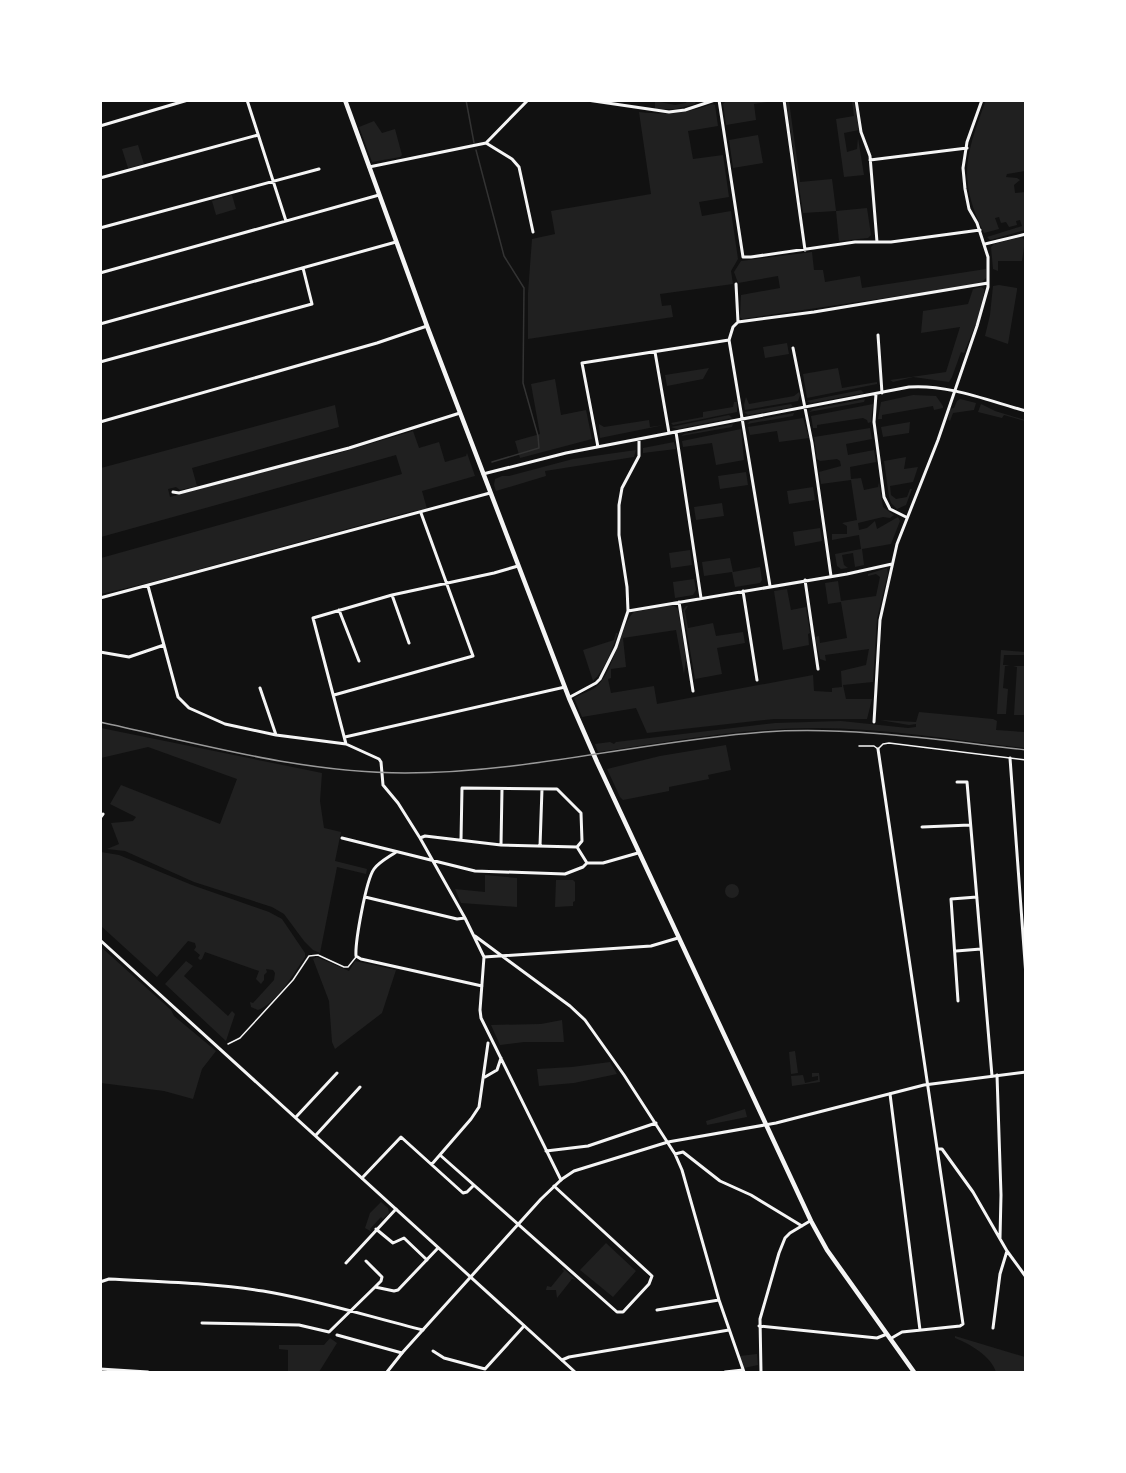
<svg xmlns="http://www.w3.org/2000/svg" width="1126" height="1473" font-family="'Noto Sans',sans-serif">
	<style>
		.green { fill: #202020 }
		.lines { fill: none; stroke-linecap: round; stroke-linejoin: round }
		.stream { stroke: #333; stroke-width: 1.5 }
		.service { stroke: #f5f5f5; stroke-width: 1.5 }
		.minor { stroke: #f5f5f5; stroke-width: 3 }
		.tertiary { stroke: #f5f5f5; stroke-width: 3 }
		.primary { stroke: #f5f5f5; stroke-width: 4.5 }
		.rail { stroke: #9a9a9a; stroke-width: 1.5 }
	</style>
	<rect width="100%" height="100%" fill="#111"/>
	<!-- green -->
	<path class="green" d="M986 100 1026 101 1025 171 1007 174 1006 177 1017 178 1020 180 1014 185 1015 193 1025 192V230L990 240 987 237 1022 226 1020 220 1016 221 1017 225 1009 227 1006 222 1001 223 999 217 995 218 999 229 984 233C957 178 966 155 986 100Z
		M655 101 675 105 686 103 687 101H696L695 104 675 109H655Z
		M726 101 728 100 775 101 754 104 756 120 726 125 723 104Z
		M786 101H789L800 182 832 179 836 211 867 208 871 235 868 238 839 241 836 211 803 213Z
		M852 101H854L859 130 844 133 847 152 857 149 858 138 864 175 844 177 836 119 854 116Z
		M712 104 715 105 718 126 688 131 693 159 723 155 729 197 699 202 702 216 731 211 738 259 731 271 733 284 660 294 662 306 671 305 673 317 528 339V293L532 239 555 234 551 211 651 194 639 112C669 115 683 114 712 104Z
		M374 121 382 133 395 129 402 155 400 157 372 162 359 127Z
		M758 135 763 163 733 168 729 140Z
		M138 145 144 164 128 168 122 149Z
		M232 195 236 209 216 215 212 201Z
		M1021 237 1025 240 1022 261H998V271L993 269 991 247 994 244Z
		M812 252 814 270H823L825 282 860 276 862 288 986 269V278L982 282 960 287 742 319 740 317 741 295 780 288 778 276 738 283 734 272 741 261Z
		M999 285 1017 288V290L1008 344 985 336 990 315 993 286Z
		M981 287 984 289V293L977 321 964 353 961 352 952 377 949 382 913 377 893 382 890 380 946 372 960 327 921 333 923 311 968 304 973 289Z
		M787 343 789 354 765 358 763 347Z
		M709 368 703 379 667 386 665 375Z
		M838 368 842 388 877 382V384L807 398 803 374Z
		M555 379 561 415 586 410 592 439 520 458 515 441 540 434 531 384Z
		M861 390 864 393 811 403 806 401Z
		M799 392 800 395 798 401 745 410 744 405 746 397 749 404 794 396Z
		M913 395 936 396 943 406V408L934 410 933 406 882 415V419H878L881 402Z
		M865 399 864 402 809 412 813 409Z
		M960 399 976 403 974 410 953 413 950 421 948 419 950 409 954 408 957 401Z
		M734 402H737V412L673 425 671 423 703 417V412L733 407Z
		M791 404 793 407 748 415 744 412Z
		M873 404 871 422 868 423 867 420 863 418 817 425V428H813L811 416Z
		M981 404 995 411 1025 420V421L1004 415 1002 418 978 412Z
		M335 405 339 427 192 468 197 486 180 490 176 487 168 489 170 497 300 462 329 456 413 431 419 448 439 442 445 462 466 456 467 453 475 476 422 491 427 509 413 511 148 583 101 594V558L402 474 396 455 101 537V468Z
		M794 413 793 416 747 424 750 421Z
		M729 415 732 418 677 429 671 427Z
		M803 418 809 438 779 442 777 431 750 435 748 427Z
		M649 420 650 427 664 425 600 438 599 424 604 427Z
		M910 422 909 433 883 437 881 427Z
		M733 424 732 427 681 436 684 434Z
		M870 428 872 439 846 444 848 455 874 450 876 462 850 467 851 479 861 478 864 490 878 487 879 482 883 507 894 515 890 518 883 517 858 523 859 530 867 528 875 521 877 529 898 517 900 521 891 544 862 549 864 565 855 567 853 553 842 555 844 565 848 568 841 569 837 566 835 554 861 549 859 535 832 540V534H847V526L842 523 857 520 851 480 821 484 819 472 841 466 840 461 837 459 820 461 817 459 814 437Z
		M741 429 744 460 716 465 712 443 683 447 682 441Z
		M674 442 676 449 643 453V448Z
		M636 450 634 457 545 471 546 476 496 491 494 485 495 479 502 476H509L573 459Z
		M906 457 904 469 918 467 913 482 890 486 891 495 896 499 907 497 910 489H912L906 505 897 509 891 503 889 497 884 461Z
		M746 472 748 485 720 489 718 476Z
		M813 487 815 500 789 504 787 491Z
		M722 503 724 516 696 520 694 507Z
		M820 528 822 541 795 546 793 532Z
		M690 550 692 565 671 568 669 553Z
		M730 558 733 572 760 567 762 580 760 583 735 587 732 572 704 576 702 562Z
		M887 568 888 573 877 619 873 682 843 685 846 699H872L867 719H774L647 733 636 708 582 717 574 698C582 693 593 691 599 684 614 669 623 620 634 612L673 605 678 609 686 659 684 674 676 630 623 638 626 667 611 669V678L608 679 611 693 654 686 657 704 813 675 814 691 832 692V688L842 687 841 671 866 665 869 649 825 655 826 661 820 659 815 637 819 636 820 643 847 638 841 602 828 604 825 583 838 581 841 601 876 596 880 577 876 574 868 576V574Z
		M694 579 696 590 693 595 675 598 673 582Z
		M787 589 791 610 806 607 810 633 808 634 809 645 783 650 774 591Z
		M686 606H688L685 611 688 628 713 623 716 636 743 632 745 643 717 648 722 674 695 679 683 610Z
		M616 633H618C612 649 605 670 593 681L583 650 614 640Z
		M1001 650 1025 652V655H1004L1003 665H1010L1005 666 1003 688 1008 689 1006 714H997Z
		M1013 666H1025V715H1014L1017 667Z
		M919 712 993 719 997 721 996 730 1025 732V748C953 740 880 727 807 728 737 729 667 742 598 752L595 744 610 742 614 744 616 742 775 723 841 721 908 728 916 727V724L909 725 880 720 916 722Z
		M101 728 322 773 320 801 324 828 341 832 335 861 367 869 366 874 337 867 320 953 313 950 304 941 284 914 272 907 194 882 125 851 107 849 119 844 111 823 133 821 136 817 110 804 121 785 220 824 237 779 148 747 101 758Z
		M726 745 731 770 708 775 709 779 669 787V791L623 800 620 797 607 769 660 756Z
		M101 852 119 855 192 885 269 912 282 919 305 953V957C295 972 276 1004 258 1010L251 1007 250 1002 253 1003 274 980 275 973 273 970 266 969 267 972 264 975V980L261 984 256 979 259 971 205 952 202 959 200 960 198 958 200 955 194 950 196 947 195 943 188 941 157 977 101 926Z
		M485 875 517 878V907L461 903 455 889 485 892Z
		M556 880H573L575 882V901L573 902V906L555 907Z
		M725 891a7 7 0 1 1 14 0a7 7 0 1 1-14 0Z
		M101 947 171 1010 174 1016 216 1051 202 1069 193 1099 164 1091 101 1083Z
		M317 957 349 971 355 961 396 970 382 1013 335 1049 332 1042 329 1001 313 959Z
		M186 961 193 966 184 976 228 1016 232 1011 235 1014 226 1041 165 984Z
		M562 1020 564 1042H524L500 1045 491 1025 541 1024Z
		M795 1051 798 1073 791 1074 789 1052Z
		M610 1062 617 1074 574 1083 539 1086 537 1069 572 1067Z
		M812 1073H819L820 1082 792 1086 791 1076 803 1075 805 1083 818 1080V1076L812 1077Z
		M745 1109 747 1117 707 1125 706 1121Z
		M381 1202 388 1208 389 1213 383 1219 381 1217 370 1229 372 1232 365 1228 370 1213Z
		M606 1243 636 1271 613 1297 580 1270Z
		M563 1268 576 1280 572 1279 557 1298 556 1290H546L547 1286 551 1287 564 1271 562 1269Z
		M955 1336 1025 1357V1372H996C991 1356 970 1344 955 1338Z
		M330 1338 337 1343 319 1372H288V1350L279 1349V1345H324Z
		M757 1354 758 1365 744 1368 740 1356Z"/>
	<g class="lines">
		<!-- stream -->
		<path class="stream" d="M466 100 474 143
			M476 150 504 256 524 288 523 383 538 436 539 448 492 462"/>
		<!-- service -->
		<path class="service" d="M859 746H874L878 749 883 744 889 743 1026 760
			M228 1044 240 1038 251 1026 293 980 309 956 318 955 344 967H348L356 957"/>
		<!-- minor -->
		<path class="minor" d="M247 100 286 221
			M587 100 669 112 685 110 715 100
			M719 100 743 257H751L855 242H891L980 230
			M784 100 805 250
			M856 100 861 132 870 156 877 242
			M100 126 188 100
			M486 143 512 159 519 167 533 232
			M870 160 967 148
			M369 167 486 143 528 100
			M100 178 258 135
			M100 228 319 169
			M985 244 1026 234
			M100 273 379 195
			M736 284 738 322 733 327 729 340 770 586
			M738 322 814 312 988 283
			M100 324 396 242
			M878 335 882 393
			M793 348 812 443 831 576
			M655 352 669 433
			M100 362 312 304 303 268
			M876 394 874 422 884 497 890 509 906 517
			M100 422 377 343 427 326
			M676 432 701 598
			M598 447 582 363 729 340
			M483 474 566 453 909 387C948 384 989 401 1026 411
			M173 492 179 493 349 448 460 413
			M805 580 818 669
			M148 586 178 697 189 708 225 724 276 735 346 744 379 759 381 762 383 785 398 803 420 838 465 918 484 957 480 1010 481 1018 561 1180
			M743 591 757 680
			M392 595 409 643
			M100 598 490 493
			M679 602 693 691
			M339 610 359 661
			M628 611 847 574 892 564
			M100 652 129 657 164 645
			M260 688 276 735
			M334 695 473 656 421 513
			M570 697 596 683 600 679 616 647 628 611 627 587 619 535V505L622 488 639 456V439
			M874 722 880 620 897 544 938 440 977 326 988 287V257L977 223 969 209 965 189 963 168 967 142 982 100
			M345 737 565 687
			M346 744 313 618 392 595 494 573 518 566
			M878 749 963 1324 960 1326 902 1332 890 1339
			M1010 758 1026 976
			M957 782H967L992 1076
			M100 818 103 814
			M922 827 970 825
			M342 838 475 871 565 874 583 867 587 863
			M420 838 425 836 501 845 577 847 587 863H603L638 853
			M461 840 462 788 557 789 581 813 582 841 577 847
			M501 845 502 789
			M540 846 542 789
			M396 852C389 857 379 862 374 869 366 880 355 942 356 956L361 959 482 986
			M365 897 457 919 465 918
			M475 936 570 1006 585 1020 624 1075 675 1154 682 1170 719 1300 744 1372
			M956 951 981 949
			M484 957 651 946 678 938
			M958 1001 951 899 977 897
			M997 1075 1001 1195 1000 1238
			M485 1077 497 1070 501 1058
			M890 1094 920 1330
			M296 1117 337 1073
			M316 1135 360 1087
			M938 1149H942L973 1192 1007 1251 1026 1277
			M546 1151 588 1146 656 1123
			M675 1154 683 1152 720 1181 751 1195 802 1226
			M440 1155 617 1312H623L649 1284 652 1276 554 1186
			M432 1164 471 1119 479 1107 488 1043
			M362 1178 401 1137 463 1193 467 1192 473 1186
			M376 1229 393 1243 404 1238 427 1260
			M366 1261 382 1277 381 1281 375 1287
			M346 1263 396 1209
			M100 1282 109 1279C160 1282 212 1283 263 1291 318 1300 370 1317 423 1330
			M657 1310 719 1300
			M202 1323 299 1325 329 1332 375 1287 394 1291 398 1290 438 1248
			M759 1326 877 1338 887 1334
			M993 1328 1000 1274 1007 1251
			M337 1335 402 1353
			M433 1351 444 1358 485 1369 524 1326
			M562 1360 569 1357 729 1330
			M100 1369 148 1372
			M725 1372 743 1370
			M761 1372 760 1319 779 1253 785 1238 790 1233 810 1221"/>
		<!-- tertiary -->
		<path class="tertiary" d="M100 940 575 1372
			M387 1372 402 1353 541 1199 562 1179 574 1171 668 1142 776 1123 924 1085 1026 1072"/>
		<!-- primary -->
		<path class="primary" d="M345 100 427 326 569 698 597 762 811 1221 827 1250 914 1372"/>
		<!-- rail -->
		<path class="rail" d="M100 722C201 744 302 773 405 773 526 773 644 741 764 732 851 726 939 740 1026 750"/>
	</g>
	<!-- border -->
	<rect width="1126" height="1473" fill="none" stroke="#ffffff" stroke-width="204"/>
</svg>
